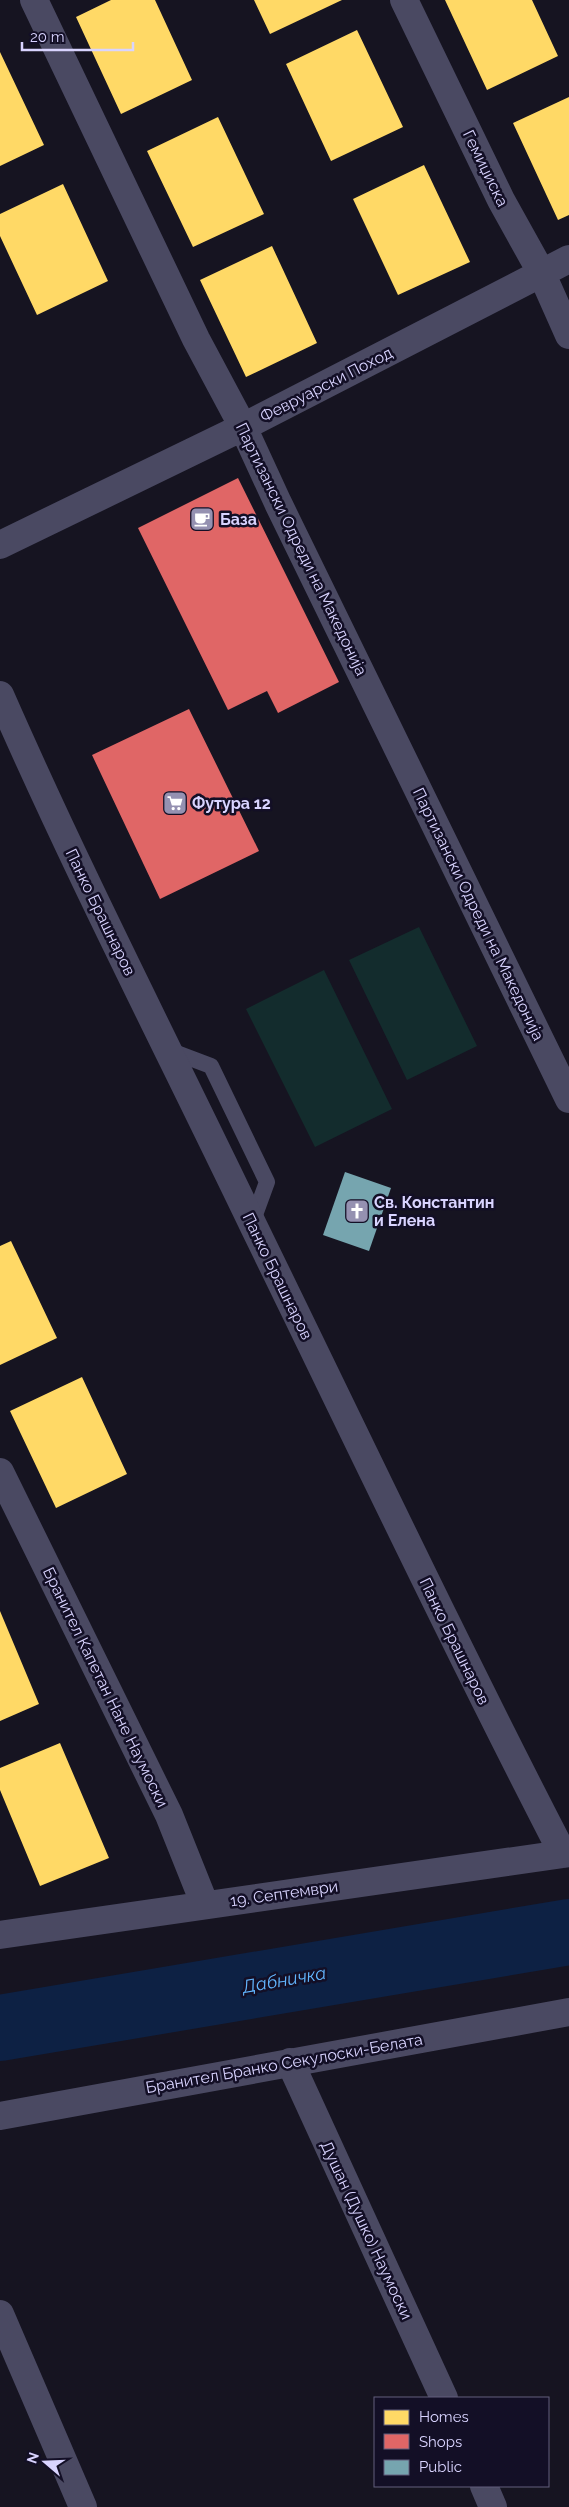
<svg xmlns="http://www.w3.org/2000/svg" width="569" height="2507" font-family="Raleway,sans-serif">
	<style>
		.green { fill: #132c2d }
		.homes { fill: #ffd966 }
		.shops { fill: #e06666 }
		.public { fill: #76a5af }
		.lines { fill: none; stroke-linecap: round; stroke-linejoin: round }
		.river { stroke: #0d2144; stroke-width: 66 }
		.lane { stroke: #4a4962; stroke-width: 16 }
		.street { stroke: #4a4962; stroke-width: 28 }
		.labels { text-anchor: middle; stroke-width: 5; stroke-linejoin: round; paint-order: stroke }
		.street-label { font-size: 16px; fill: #d9d4ff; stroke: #130f26 }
		.poi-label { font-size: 16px; font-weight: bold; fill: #d9d4ff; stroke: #130f26; text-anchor: start }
		.water-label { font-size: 18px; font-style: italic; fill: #62b6ff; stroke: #130f26 }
	</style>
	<rect width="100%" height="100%" fill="#161421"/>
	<!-- green -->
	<path class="green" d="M419 927 477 1046 407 1080 349 960Z
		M324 970 392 1109 315 1147 246 1009Z"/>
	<!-- homes -->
	<path class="homes" d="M111 0H155L192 80 121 114 76 17Z
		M254 0H342L270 34Z
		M445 0H532L558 56 487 90Z
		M357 30 403 127 331 161 286 64Z
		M0 52 44 145 0 166Z
		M569 97V215L558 220 513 123Z
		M218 117 264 214 193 247 147 151Z
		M424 165 470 262 398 295 353 199Z
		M63 184 108 281 37 315 0 236V214Z
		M272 246 317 343 246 377 200 280Z
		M11 1241 57 1338 0 1365V1246Z
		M82 1377 127 1474 56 1508 10 1411Z
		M0 1611 39 1704 0 1721Z
		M60 1743 109 1858 40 1886 0 1790V1768Z"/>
	<!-- shops -->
	<path class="shops" d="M238 478 339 682 278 713 267 691 228 710 138 528Z
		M189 709 259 851 160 899 92 755Z"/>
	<!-- public -->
	<path class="public" d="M345 1172 391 1188 369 1251 323 1235Z"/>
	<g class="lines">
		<!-- river -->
		<path class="river" d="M0 2028 569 1932"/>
		<!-- lane -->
		<path class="lane" d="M166 1049 211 1066 267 1182 252 1223"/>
		<!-- street -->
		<path class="street" d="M34 0 196 339 243 427 278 503 569 1099
			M404 0 501 200 541 272 569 335
			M0 545 243 427 569 259
			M0 695C79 875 169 1050 254 1227 356 1436 456 1647 563 1854
			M0 1472 169 1815 205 1905
			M0 1935 569 1853
			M290 2062 444 2398
			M0 2116 569 2012
			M0 2314 83 2507
			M484 2486 493 2507"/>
	</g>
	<!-- icons -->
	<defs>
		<g id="cafe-square" transform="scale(1.25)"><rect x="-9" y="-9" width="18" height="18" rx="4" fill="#9591b1" stroke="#130f26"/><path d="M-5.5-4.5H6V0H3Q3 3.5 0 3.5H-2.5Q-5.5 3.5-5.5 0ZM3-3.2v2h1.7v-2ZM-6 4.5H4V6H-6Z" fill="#fff"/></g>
		<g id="supermarket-square" transform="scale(1.25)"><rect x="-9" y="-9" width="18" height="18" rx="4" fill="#9591b1" stroke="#130f26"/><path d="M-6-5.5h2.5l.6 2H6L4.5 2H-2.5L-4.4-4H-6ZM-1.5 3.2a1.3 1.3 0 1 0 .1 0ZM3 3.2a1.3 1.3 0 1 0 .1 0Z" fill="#fff"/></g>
		<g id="church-square" transform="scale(1.25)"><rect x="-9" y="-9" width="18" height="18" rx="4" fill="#9591b1" stroke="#130f26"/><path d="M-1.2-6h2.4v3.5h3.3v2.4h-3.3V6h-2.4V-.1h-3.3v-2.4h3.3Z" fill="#fff"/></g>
	</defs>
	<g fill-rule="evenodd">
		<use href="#cafe-square" x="202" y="519"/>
		<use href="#supermarket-square" x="175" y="803"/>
		<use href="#church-square" x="357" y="1211"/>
	</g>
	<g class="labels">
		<!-- street labels -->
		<g class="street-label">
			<text transform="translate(486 168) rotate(64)" y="6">Гемиџиска</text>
			<text transform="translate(326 384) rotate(-27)" y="6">Февруарски Поход</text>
			<text transform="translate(302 549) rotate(64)" y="6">Партизански Одреди на Македонија</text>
			<text transform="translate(101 912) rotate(64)" y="6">Панко Брашнаров</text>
			<text transform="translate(479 914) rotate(64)" y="6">Партизански Одреди на Македонија</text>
			<text transform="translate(278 1276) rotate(64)" y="6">Панко Брашнаров</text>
			<text transform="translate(455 1641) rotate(64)" y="6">Панко Брашнаров</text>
			<text transform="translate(106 1687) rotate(64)" y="6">Бранител Капетан Нане Наумоски</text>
			<text transform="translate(284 1893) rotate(-8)" y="6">19. Септември</text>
			<text transform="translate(284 2063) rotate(-10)" y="6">Бранител Бранко Секулоски-Белата</text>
			<text transform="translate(367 2230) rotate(65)" y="6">Душан (Душко) Наумоски</text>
		</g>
		<!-- poi labels -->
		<g class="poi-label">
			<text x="220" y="525">База</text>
			<text x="192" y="809">Футура 12</text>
			<text x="374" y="1208">Св. Константин<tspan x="374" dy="18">и Елена</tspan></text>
		</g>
		<!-- water labels -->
		<g class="water-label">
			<text transform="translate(284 1980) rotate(-10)" y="6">Дабничка</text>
		</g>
	</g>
	<!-- legend -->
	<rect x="374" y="2397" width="175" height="90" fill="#130f26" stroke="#625e7d"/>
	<rect x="384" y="2410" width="25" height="15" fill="#ffd966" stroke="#625e7d"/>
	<text x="419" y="2422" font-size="15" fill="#d9d4ff">Homes</text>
	<rect x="384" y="2434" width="25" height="15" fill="#e06666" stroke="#625e7d"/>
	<text x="419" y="2447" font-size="15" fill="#d9d4ff">Shops</text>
	<rect x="384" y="2460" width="25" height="15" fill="#76a5af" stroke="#625e7d"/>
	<text x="419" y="2472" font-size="15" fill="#d9d4ff">Public</text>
	<!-- north arrow -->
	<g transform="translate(45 2462) rotate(289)" stroke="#130f26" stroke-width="4" paint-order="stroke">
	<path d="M0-4L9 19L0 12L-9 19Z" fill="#d9d4ff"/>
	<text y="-8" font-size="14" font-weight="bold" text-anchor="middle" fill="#d9d4ff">N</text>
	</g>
	<!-- scale -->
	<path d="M22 42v8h111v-8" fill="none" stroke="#d9d4ff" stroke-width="2.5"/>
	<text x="30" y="42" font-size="15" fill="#d9d4ff" stroke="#130f26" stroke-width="4" paint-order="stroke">20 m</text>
</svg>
